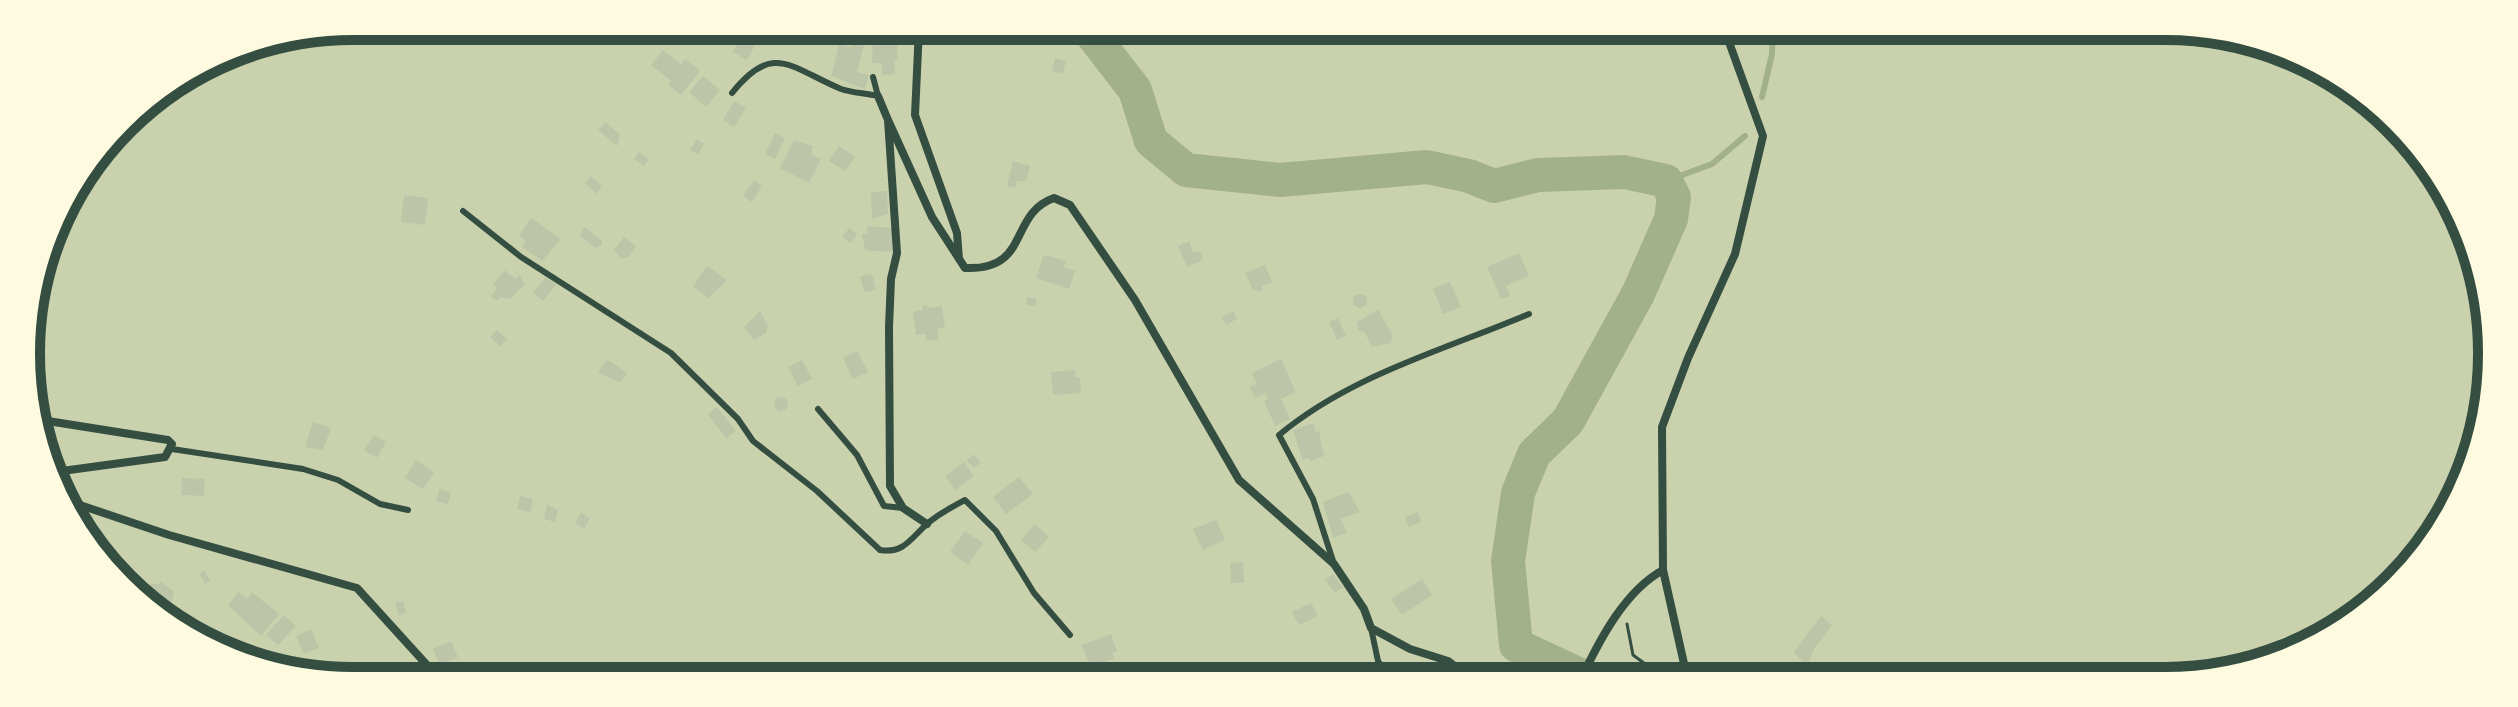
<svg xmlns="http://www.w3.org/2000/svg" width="2518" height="707" font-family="'PT Sans Narrow',sans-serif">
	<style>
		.green { fill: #cad2ad }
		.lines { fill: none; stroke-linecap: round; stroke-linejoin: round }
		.stream { stroke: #a3b18a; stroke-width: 6 }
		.river { stroke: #a3b18a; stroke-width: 34 }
		.building { fill: #bcc5a7 }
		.path { stroke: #344e41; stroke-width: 3 }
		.service { stroke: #344e41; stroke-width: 6 }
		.minor { stroke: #344e41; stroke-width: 8 }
		.rim { fill: none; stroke: #344e41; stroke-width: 10 }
	</style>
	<rect width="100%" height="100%" fill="#e9edc9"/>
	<!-- green -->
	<path class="green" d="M354 26 2228 32 2346 81 2437 171 2486 289V417L2458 499 2396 585 2309 647 2207 678 290 675 172 626 93 553 37 439 27 332 60 208 137 108 229 51Z"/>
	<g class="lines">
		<!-- stream -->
		<path class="stream" d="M1762 97 1772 54 1773 31
			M1666 181 1712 164 1745 136"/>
		<!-- river -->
		<path class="river" d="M1087 28 1135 90 1151 141 1186 170 1280 180 1427 167 1469 176 1494 186 1538 175 1624 172 1666 181 1674 197 1671 219 1638 294 1568 421 1534 454 1518 493 1508 561 1516 645 1584 677"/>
	</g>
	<!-- building -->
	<path class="building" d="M753 27H771L775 30 769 40Z
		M873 28H896L898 60H894L895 74 882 75V63H872Z
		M981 28H999L996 42 981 39Z
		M744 32 758 40 747 60 733 52Z
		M856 43 864 45 857 72 869 75 865 89 831 76 839 44 850 47Z
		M663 50 681 64 685 59 700 71 681 95 668 85 671 81 651 65Z
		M1055 58 1066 61 1063 74 1052 71Z
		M703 76 720 90 706 107 689 92Z
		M734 101 746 108 734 127 723 120Z
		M606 122 620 135 617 146 598 130Z
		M775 133 785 138 775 159 765 154Z
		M697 139 704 144 698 154 690 150Z
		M794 140 813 146 811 154 821 159 809 183 780 168Z
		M839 146 855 157 845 171 829 161Z
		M639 152 649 159 644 166 634 159Z
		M1013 161 1030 166 1026 181H1017L1015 188 1007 186Z
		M591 176 602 186 596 194 585 183Z
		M754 180 762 186 752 202 743 196Z
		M887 191 888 214 872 219 871 192Z
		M404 195 428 198 425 225 401 222Z
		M531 218 561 239 542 261 522 247 526 241 519 236Z
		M867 226 893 228 892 252 865 250 862 234H867Z
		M585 227 602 241V245L595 248 579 235Z
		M849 228 857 234 851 243 842 237Z
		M624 237 636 246 629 257 621 259 614 250Z
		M1189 241 1193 252H1201L1203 260 1187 267 1178 246Z
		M1519 253 1529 276 1506 286 1510 296 1501 299 1487 267Z
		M1049 256 1066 261 1064 267 1075 271 1069 289 1036 278 1043 257Z
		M1265 265 1272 282 1262 286 1261 292 1253 290 1245 273Z
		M707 266 727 280 708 298 693 286Z
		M504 270 516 279 519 275 525 284 510 299 500 297 497 301 491 297 497 288 493 285Z
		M872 274 876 290 864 292 860 276Z
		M546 277 556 285 543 301 533 293Z
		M1450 282 1461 307 1443 314 1433 289Z
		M1353 301a7 7 0 1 1 14 0a7 7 0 1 1-14 0Z
		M1027 297 1037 299 1035 306 1026 305Z
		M927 305V308L942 306 945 327 937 329 939 339 926 341V334L916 335 913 312 923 310 922 306Z
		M1378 310 1393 336 1390 343 1372 347 1365 333 1358 330 1357 322Z
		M760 311 768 326 766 333 754 340 744 327Z
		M1233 311 1237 319 1226 325 1222 317Z
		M1338 318 1346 336 1337 340 1329 322Z
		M497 330 507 339 500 346 490 337Z
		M857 351 868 372 853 379 843 358Z
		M607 359 627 373 620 383 598 372Z
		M1281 359 1296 392 1281 399 1290 419 1275 426 1264 401 1268 399 1265 393 1255 398 1250 387 1257 384 1252 373Z
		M802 360 812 379 798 386 788 367Z
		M1075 370V377H1080L1081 393 1053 395 1051 372Z
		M774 404a7 7 0 1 1 14 0a7 7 0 1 1-14 0Z
		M717 407 736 431 726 438 708 414Z
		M313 422 331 428 323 450 305 447Z
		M1313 423 1316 432 1319 431 1324 456 1310 461 1309 458 1303 460 1293 430Z
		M374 435 386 442 377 458 364 450Z
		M973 454 981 462 974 468 967 461Z
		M416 460 434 472 423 489 405 478Z
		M964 462 974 476 955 490 945 476Z
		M1019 477 1033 494 1006 514 993 497Z
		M182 478 205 479 204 496 181 495Z
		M439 489 451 492 448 504 436 501Z
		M1349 492 1360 512 1341 519 1347 533 1333 538 1323 502Z
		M520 496 533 499 530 512 517 509Z
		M547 504 558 510 555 522 544 519Z
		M1418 512 1421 522 1409 527 1405 517Z
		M581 513 590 518 584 529 575 523Z
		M1216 520 1225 540 1203 550 1193 529Z
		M1035 524 1049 537 1035 552 1021 540Z
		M965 531 983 543 968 565 950 552Z
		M1243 562 1244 583H1231L1230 563Z
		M205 571 210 581 205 584 199 574Z
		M1333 574 1343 587 1335 593 1325 580Z
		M1422 579 1432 595 1402 615 1391 599Z
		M160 581 174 592 171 605 163 602 161 608 145 601 150 584H159Z
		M238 592 247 599 252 592 279 614 261 636 228 605Z
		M403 601 406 613 399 615 395 603Z
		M1311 603 1318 616 1299 625 1292 612Z
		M284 615 296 626 278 645 266 635Z
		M1821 616 1832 625 1814 649 1807 667 1794 652Z
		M311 629 319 648 304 654 296 636Z
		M1111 634 1117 651 1112 653 1115 658 1091 668 1082 645Z
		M451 641 458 657 440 665 433 649Z
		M1823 665 1828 678H1804L1803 674Z"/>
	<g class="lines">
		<!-- path -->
		<path class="path" d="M1627 624 1633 655 1663 677
			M1551 674 1552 677"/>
		<!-- service -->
		<path class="service" d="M732 93C773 41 791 68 841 89 852 93 866 93 878 96L873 77
			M463 211 521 257 671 353 738 419 753 441 817 491 880 550C904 554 911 538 927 524 938 514 952 507 965 500L996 531 1034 593 1070 635
			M818 409 857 455 884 506 903 508
			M172 449 303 469 338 480 380 504 408 510
			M1334 564 1313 499 1279 435C1351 375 1444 350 1529 314
			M1371 628 1378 661 1390 677"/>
		<!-- minor -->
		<path class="minor" d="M919 28 915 115 957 233 959 259
			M878 96 888 120 897 253 891 279 889 327 890 486 903 508 927 524
			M888 120 932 217 965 268C1031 271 1008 214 1054 198L1070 205 1135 300 1239 480 1334 564 1364 609 1371 628 1410 649 1448 661 1469 677
			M35 419 168 440 172 444 165 457 62 471 57 478
			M68 501 169 535 357 588 436 675
			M1582 677C1600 639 1625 591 1663 570
			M1687 677 1663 570 1662 427 1688 358 1735 254 1763 136 1725 31"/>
	</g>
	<!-- crop -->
	<path d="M0 0H2518V707H0ZM353 40H2165A313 313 0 0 1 2478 353V354A313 313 0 0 1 2165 667H353A313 313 0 0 1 40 354V353A313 313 0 0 1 353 40Z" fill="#fefae0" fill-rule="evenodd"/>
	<path class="rim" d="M353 40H2165A313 313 0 0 1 2478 353V354A313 313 0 0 1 2165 667H353A313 313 0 0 1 40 354V353A313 313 0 0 1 353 40Z"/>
</svg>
